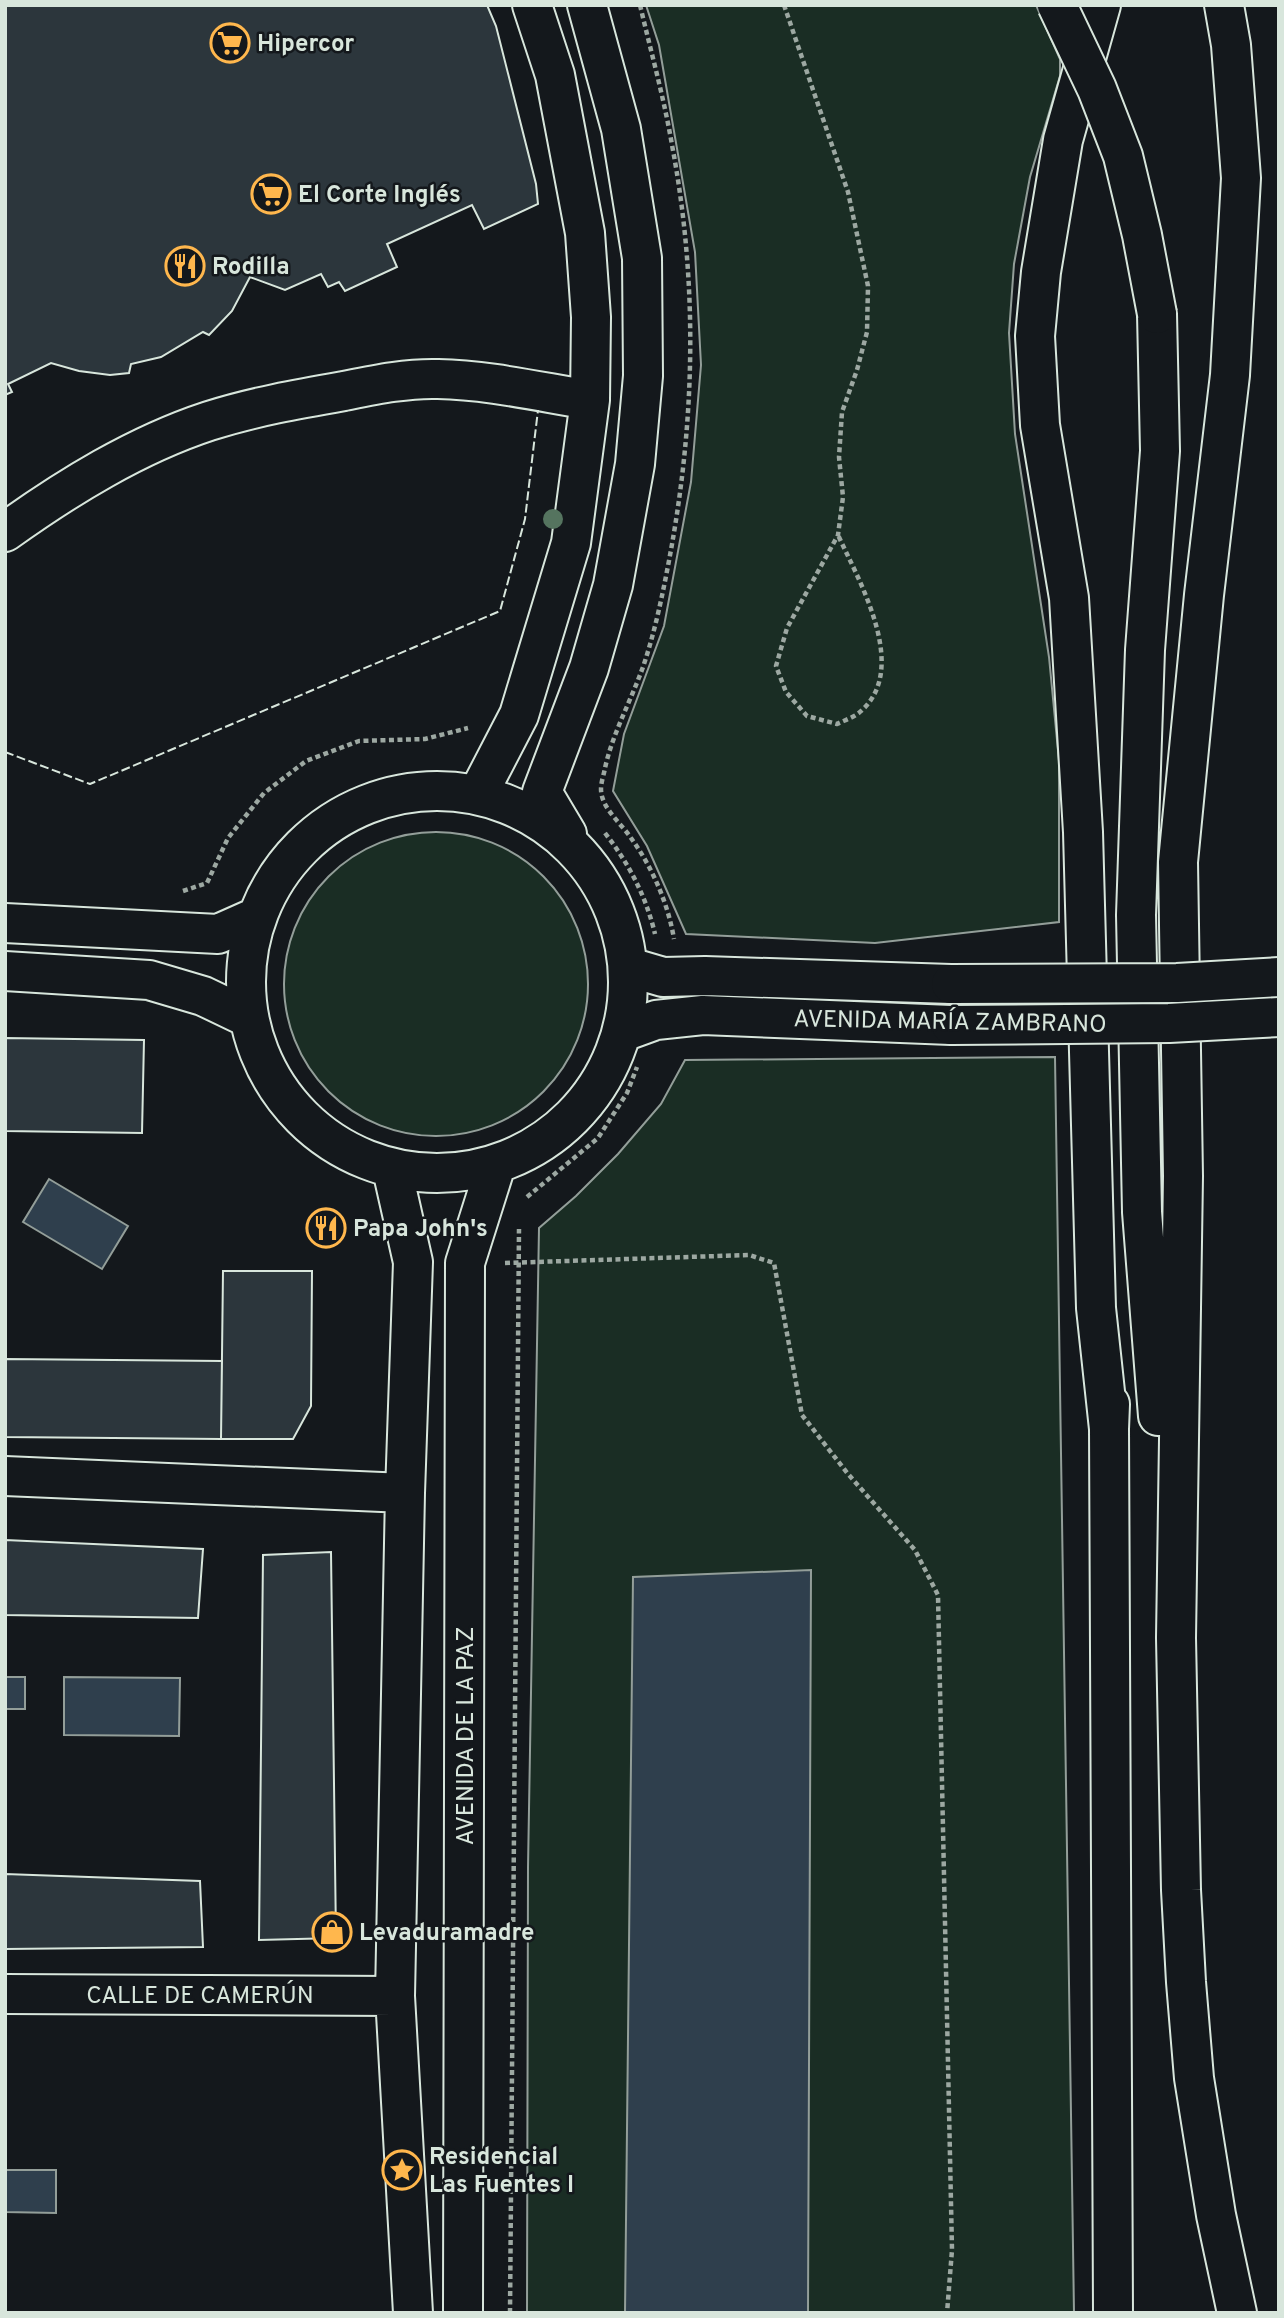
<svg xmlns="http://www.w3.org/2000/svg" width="1284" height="2318" font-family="Overpass,sans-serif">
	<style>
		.green { fill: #1a2d24; stroke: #939e99; stroke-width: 2 }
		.water { fill: #2f3f4d; stroke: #939e99; stroke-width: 2 }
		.building { fill: #2c363c; stroke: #d8e6dc; stroke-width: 2 }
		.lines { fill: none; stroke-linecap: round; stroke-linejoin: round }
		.minor-casing { stroke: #d8e6dc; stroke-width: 42 }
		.highway-casing { stroke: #d8e6dc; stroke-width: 42 }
		.path { stroke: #9da8a2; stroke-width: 4.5; stroke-dasharray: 5 3.5; stroke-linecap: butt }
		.minor { stroke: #14181c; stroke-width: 38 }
		.highway { stroke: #14181c; stroke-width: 38 }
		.minor-bridge-casing { stroke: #d8e6dc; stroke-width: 42; stroke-linecap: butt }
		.highway-bridge-casing { stroke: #d8e6dc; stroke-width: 42; stroke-linecap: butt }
		.minor-bridge { stroke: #14181c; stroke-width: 38 }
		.highway-bridge { stroke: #14181c; stroke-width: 38 }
		.fence { stroke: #d8e6dc; stroke-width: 2; stroke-dasharray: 9 3.5; stroke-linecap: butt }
		.tree { fill: #55745f }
		.labels { text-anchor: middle; stroke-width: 5; stroke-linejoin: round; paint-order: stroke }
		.poi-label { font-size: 24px; font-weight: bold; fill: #d8e6dc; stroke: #14181c; text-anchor: start }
		.street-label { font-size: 24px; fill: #d8e6dc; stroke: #14181c }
	</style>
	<rect width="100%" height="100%" fill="#14181c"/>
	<!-- green -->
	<path class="green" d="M646 5H1036L1060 59V76L1030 177 1014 264 1009 333 1015 434 1049 657 1059 761V922L875 943 686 934 647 846 613 791 624 734 664 626 691 482 701 365 695 252 659 45Z
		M284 984a152 152 0 1 1 304 0a152 152 0 1 1-304 0Z
		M1055 1057 1074 2313H527L528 1867 539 1228 576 1196 618 1154 661 1104 685 1060Z"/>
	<!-- water -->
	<path class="water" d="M49 1179 128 1226 102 1269 23 1222Z
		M811 1570 808 2313H625L633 1577Z
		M5 1677H25V1709H5Z
		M64 1677 180 1678 179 1736 64 1735Z
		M5 2170H56V2213L5 2212Z"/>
	<!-- building -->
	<path class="building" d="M5 5H487L496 26 536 184 538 204 484 229 472 205 387 244 397 267 345 291 339 282 328 287 321 274 285 290 250 277 232 311 209 335 203 332 161 357 131 364 129 373 110 375 79 371 51 363 8 384 12 392 5 395Z
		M5 1038 144 1040 142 1133 5 1131Z
		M223 1271H312L311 1406 293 1439H221Z
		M5 1359 222 1361 221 1439 5 1437Z
		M5 1540 203 1549 198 1618 5 1615Z
		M331 1552 336 1938 259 1940 263 1555Z
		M5 1874 200 1881 203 1947 5 1949Z"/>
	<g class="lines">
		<!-- minor casing -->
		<g class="minor-casing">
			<path id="minor" d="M5 532C68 487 136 445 209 421 253 407 298 399 344 391 374 385 407 378 438 379 489 380 540 392 590 400
				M246 982a191 191 0 1 1 382 0a191 191 0 1 1-382 0Z
				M478 794 519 715 571 543 590 400 591 317 585 233 555 75 532 5
				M567 834 542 792 589 668 613 585 635 464 643 376 642 258 621 129 587 5
				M5 923 218 934 254 918
				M629 967 663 977 705 976 951 984
				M5 971 149 980 203 996 249 1018
				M623 1032 656 1020 703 1015 951 1025
				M392 1169 413 1262 405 1493 395 1996 413 2313
				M5 1476 405 1493
				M5 1994 395 1996
				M463 2313 465 1263 496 1165"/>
		</g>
		<!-- highway casing -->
		<g class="highway-casing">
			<path id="highway" d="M1101 5 1063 140 1041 272 1035 336 1040 425 1069 598 1083 832 1096 1308 1109 1429
				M1224 5 1231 45 1241 178 1230 375 1204 595 1178 862 1183 1176 1176 1638 1181 1890 1186 1982 1194 2078 1216 2215 1237 2313
				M1157 314 1160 451 1145 650 1136 915 1142 1212 1158 1416
				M1110 1404 1109 1429 1113 2313"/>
		</g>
		<!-- path -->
		<path class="path" d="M640 5C651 52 664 98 672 145 699 288 695 429 667 571 661 602 654 634 644 664 632 699 613 732 605 768 604 774 601 782 601 789 601 808 621 823 631 838 652 867 668 903 674 939
			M784 5 848 192 868 286 867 332 857 370 842 412 839 457 843 497 838 535 787 628 776 666 786 692 807 716 837 724C845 720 855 717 861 711 910 668 859 581 838 535
			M605 833C629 864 646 896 655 934
			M183 891 207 883 228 838 264 793 306 761 359 741 425 739 468 728
			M527 1197 598 1138 627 1093 637 1067
			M505 1263 749 1255 774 1263 802 1415 848 1474 915 1550 938 1595 952 2250 947 2313
			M510 2313 519 1229"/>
		<!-- minor -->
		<use href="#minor" class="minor"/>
		<!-- highway -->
		<use href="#highway" class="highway"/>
		<!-- minor-bridge casing -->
		<g class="minor-bridge-casing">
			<path id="minor-bridge" d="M951 984 1177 983 1279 977
				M951 1025 1169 1023 1279 1017"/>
		</g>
		<!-- highway-bridge casing -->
		<g class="highway-bridge-casing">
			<path id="highway-bridge" d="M1057 5 1097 89 1123 156 1142 235 1157 314"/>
		</g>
		<!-- minor-bridge -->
		<use href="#minor-bridge" class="minor-bridge"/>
		<!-- highway-bridge -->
		<use href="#highway-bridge" class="highway-bridge"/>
		<!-- fence -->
		<path class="fence" d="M5 752 90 784 500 611 525 519 538 410"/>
	</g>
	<!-- trees -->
	<circle class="tree" cx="553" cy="519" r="10"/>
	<!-- icons -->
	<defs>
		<g id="supermarket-ring" transform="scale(2.0125)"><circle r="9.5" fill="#14181c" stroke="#ffb74d" stroke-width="1.5"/><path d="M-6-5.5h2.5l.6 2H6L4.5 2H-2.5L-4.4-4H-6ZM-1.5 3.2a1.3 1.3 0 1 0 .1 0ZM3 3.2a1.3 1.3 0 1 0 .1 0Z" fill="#ffb74d"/></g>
		<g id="restaurant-ring" transform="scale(2.0125)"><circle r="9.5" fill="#14181c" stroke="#ffb74d" stroke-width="1.5"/><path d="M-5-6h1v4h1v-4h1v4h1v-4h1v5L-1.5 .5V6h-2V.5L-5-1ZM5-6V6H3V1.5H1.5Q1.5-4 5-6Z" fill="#ffb74d"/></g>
		<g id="shop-ring" transform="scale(2.0125)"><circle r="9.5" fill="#14181c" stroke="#ffb74d" stroke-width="1.5"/><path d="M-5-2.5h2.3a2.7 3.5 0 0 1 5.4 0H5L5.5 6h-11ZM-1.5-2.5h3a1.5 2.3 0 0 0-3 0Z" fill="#ffb74d"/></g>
		<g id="sight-ring" transform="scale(2.0125)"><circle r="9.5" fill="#14181c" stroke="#ffb74d" stroke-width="1.5"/><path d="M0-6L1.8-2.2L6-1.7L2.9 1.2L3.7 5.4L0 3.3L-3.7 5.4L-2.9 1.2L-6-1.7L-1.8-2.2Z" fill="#ffb74d"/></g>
	</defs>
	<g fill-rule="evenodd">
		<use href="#supermarket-ring" x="230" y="43"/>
		<use href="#supermarket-ring" x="271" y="194"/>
		<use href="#restaurant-ring" x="185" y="266"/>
		<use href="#restaurant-ring" x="326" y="1228"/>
		<use href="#shop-ring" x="332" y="1932"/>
		<use href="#sight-ring" x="402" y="2170"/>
	</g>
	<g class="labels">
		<!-- poi labels -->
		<g class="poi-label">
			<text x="257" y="51">Hipercor</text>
			<text x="298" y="202">El Corte Inglés</text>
			<text x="212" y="274">Rodilla</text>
			<text x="353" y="1236">Papa John's</text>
			<text x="359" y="1940">Levaduramadre</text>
			<text x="429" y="2164">Residencial<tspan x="429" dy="28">Las Fuentes I</tspan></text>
		</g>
		<!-- street labels -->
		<g class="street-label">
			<text transform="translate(950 1021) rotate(1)" y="8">AVENIDA MARÍA ZAMBRANO</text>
			<text transform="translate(465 1736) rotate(-90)" y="8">AVENIDA DE LA PAZ</text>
			<text x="200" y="2003">CALLE DE CAMERÚN</text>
		</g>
	</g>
	<!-- border -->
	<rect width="1284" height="2318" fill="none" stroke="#d8e6dc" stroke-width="14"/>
</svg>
